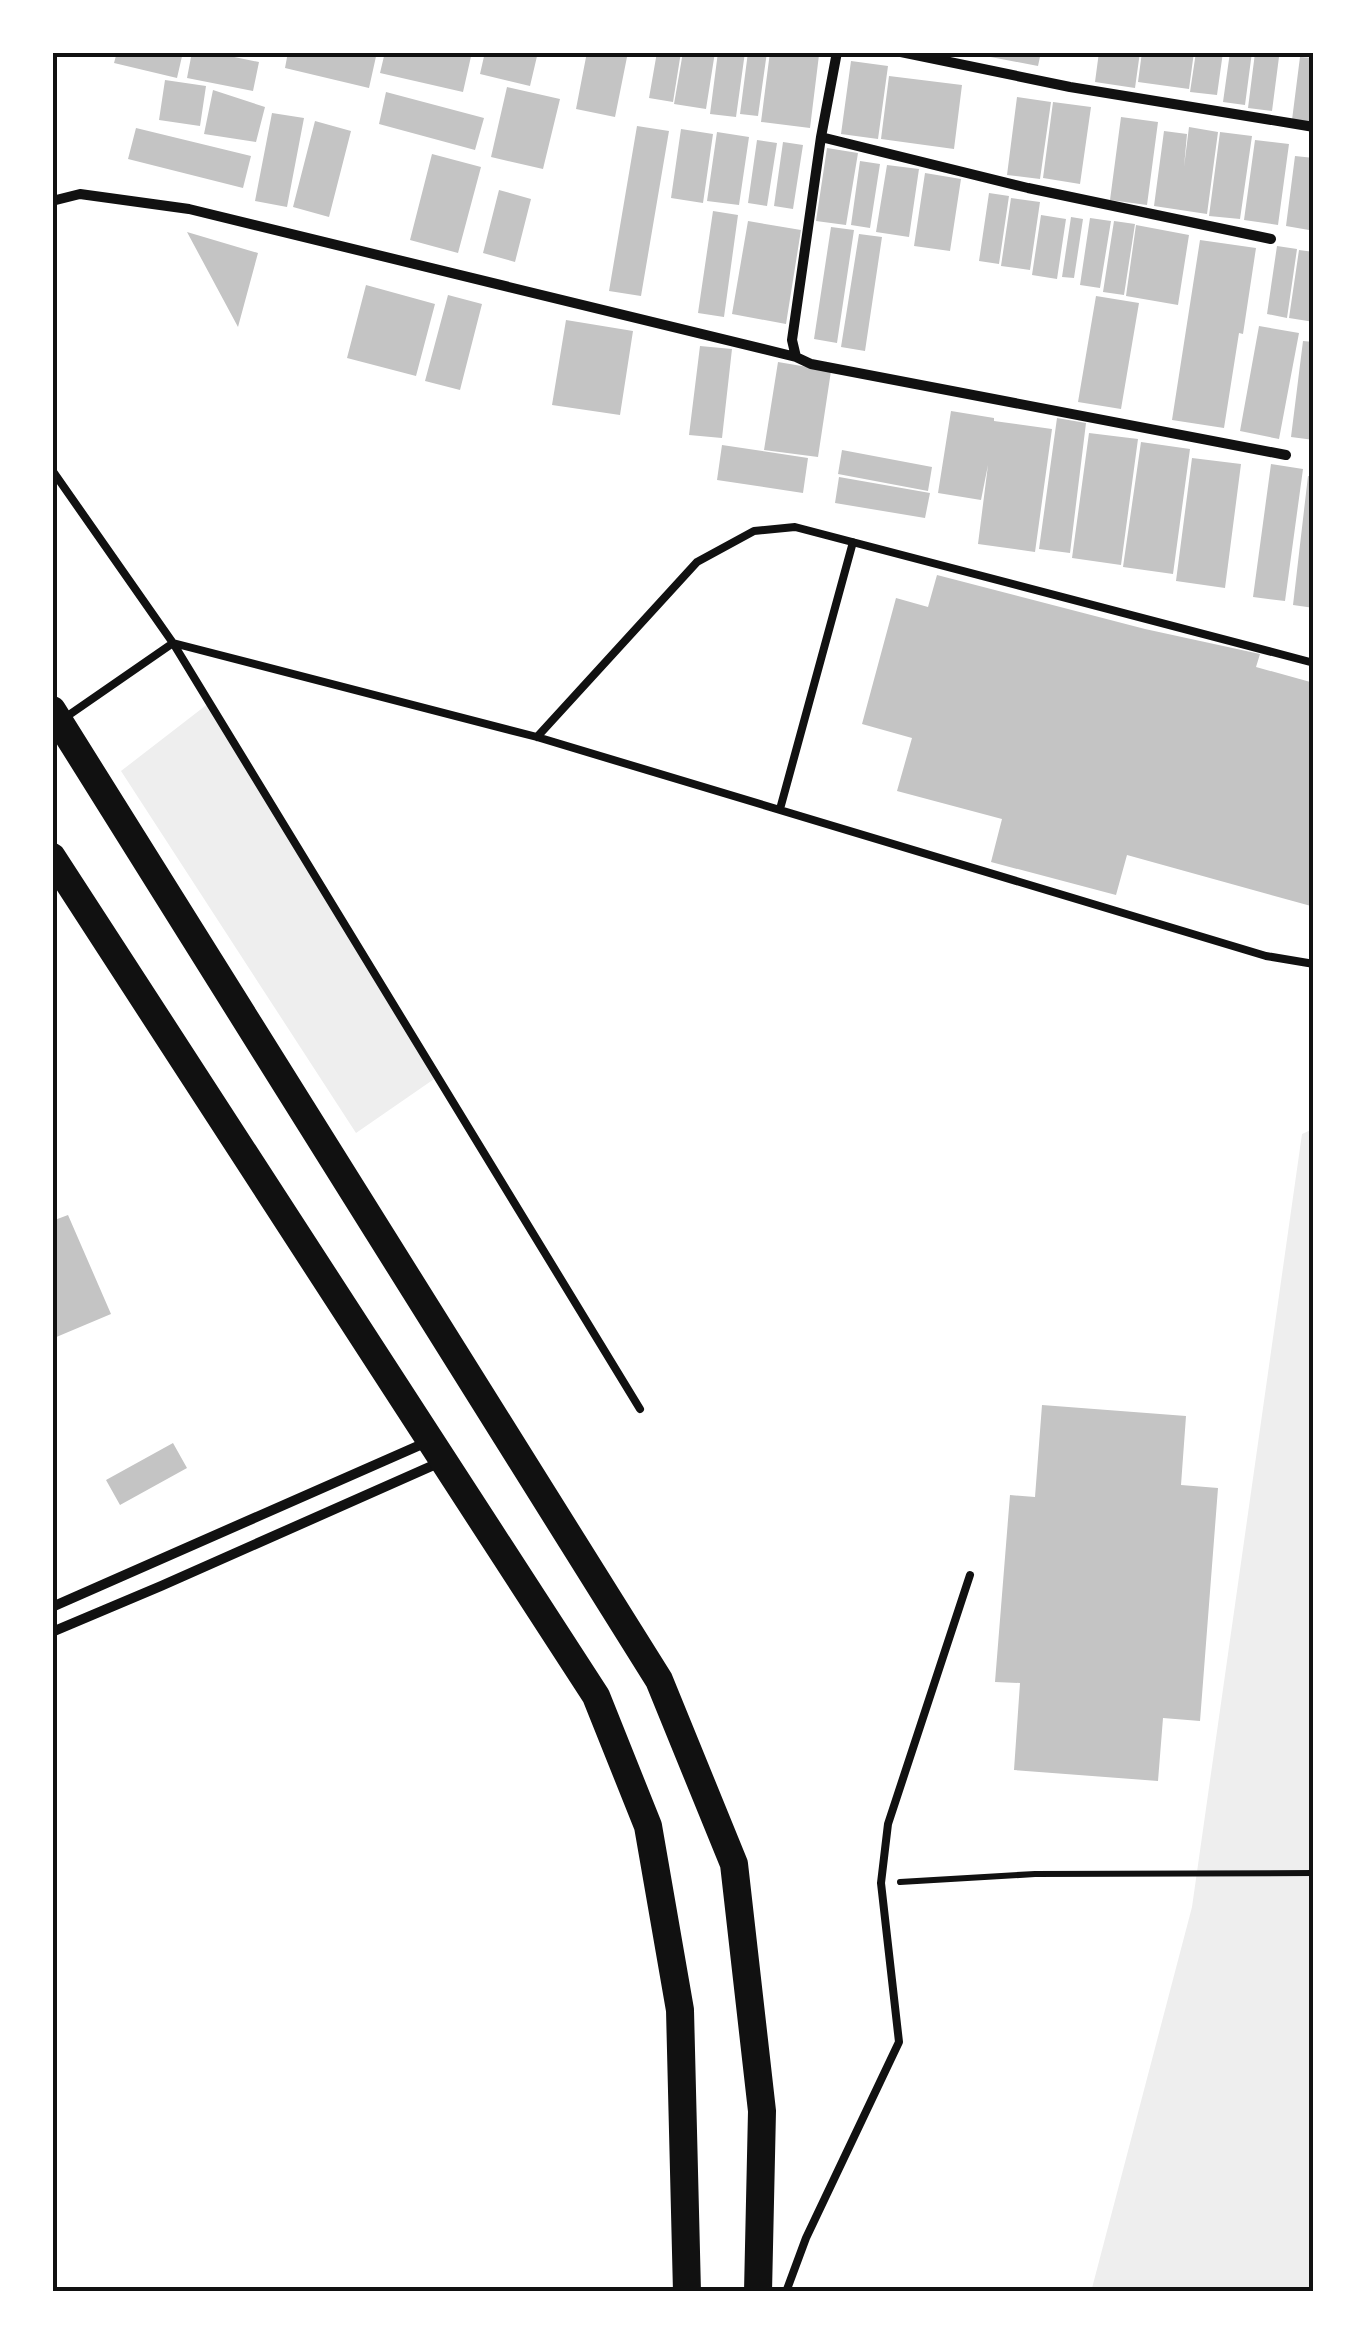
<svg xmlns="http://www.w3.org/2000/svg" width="1366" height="2344" font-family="'Archivo Narrow',sans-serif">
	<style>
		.green { fill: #eee }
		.building { fill: #c4c4c4 }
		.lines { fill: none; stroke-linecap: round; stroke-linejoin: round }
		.path { stroke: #111; stroke-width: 6 }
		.service { stroke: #111; stroke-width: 8 }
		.minor { stroke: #111; stroke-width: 10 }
		.trunk { stroke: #111; stroke-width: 28 }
		.neatline { fill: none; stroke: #111; stroke-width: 4 }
	</style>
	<rect width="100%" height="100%" fill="#fff"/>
	<!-- green -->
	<path class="green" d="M209 703 437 1077 356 1133 121 771Z
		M1313 1129V2291L1091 2292 1192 1907 1302 1134Z"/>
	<!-- building -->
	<path class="building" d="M117 52H183L177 78 114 63Z
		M192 52H210L259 62 253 91 187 78Z
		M288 52H377L369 88 285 68Z
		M385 52H472L463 92 380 73Z
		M485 52H538L530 86 480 74Z
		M587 52H628L615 117 576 109Z
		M657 52H681L673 102 649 98Z
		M683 52H715L706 109 674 104Z
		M718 52H745L736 117 710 114Z
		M748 52H767L758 116 740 114Z
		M770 52 819 55 810 128 761 122Z
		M976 52H1041L1038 66 975 54Z
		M1099 52H1140L1135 88 1095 82Z
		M1142 52H1194L1189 89 1138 82Z
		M1196 52H1223L1217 95 1190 92Z
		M1230 52H1252L1245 105 1223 102Z
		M1255 53 1279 57 1272 111 1248 108Z
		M1300 57 1314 58V123L1292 120Z
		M851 61 888 66 878 139 841 134Z
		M889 76 962 85 954 149 881 139Z
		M165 80 206 86 200 126 159 120Z
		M507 87 560 99 543 169 491 157Z
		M213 90 265 107 256 142 204 134Z
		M386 92 484 118 475 150 379 124Z
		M1017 97 1051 102 1040 179 1007 175Z
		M1053 102 1091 107 1080 184 1043 178Z
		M272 113 304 118 287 207 255 201Z
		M1121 117 1158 122 1147 205 1110 200Z
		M315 121 351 131 329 217 293 207Z
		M637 126 669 131 641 296 609 291Z
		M1189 127 1218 132 1207 214 1154 206 1164 131 1187 134 1184 167Z
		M136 128 251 156 243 188 128 159Z
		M681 129 713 134 703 203 671 198Z
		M717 132 749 137 739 205 707 201Z
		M1220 132 1252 136 1240 219 1209 216Z
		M757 140 777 143 767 206 748 203Z
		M1255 140 1289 144 1278 225 1244 220Z
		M783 142 803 145 793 209 774 206Z
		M827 148 858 153 846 225 816 221Z
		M432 154 481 167 458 253 410 240Z
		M1295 156 1314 158V194L1309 230 1286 226Z
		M860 161 880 164 870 228 851 225Z
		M887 165 919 169 909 237 876 232Z
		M925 173 961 179 950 251 914 246Z
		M499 190 531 199 515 262 483 253Z
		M989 193 1009 196 999 264 979 261Z
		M1011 198 1040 202 1030 270 1001 266Z
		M713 211 738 215 724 317 698 313Z
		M1041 215 1066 219 1057 279 1032 275Z
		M1071 217 1083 219 1074 278 1062 277Z
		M1090 218 1111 221 1100 288 1080 285Z
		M748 221 801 230 786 324 732 314Z
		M1114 221 1135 224 1124 295 1103 292Z
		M1136 225 1189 235 1178 305 1126 296Z
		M831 227 854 230 837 343 814 339Z
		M187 232 258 253 238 327Z
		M859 234 882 237 865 351 841 347Z
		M1200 240 1256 248 1243 334 1239 333 1224 428 1172 420Z
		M1277 246 1297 249 1287 318 1267 314Z
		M1299 250 1314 252V322L1289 318Z
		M366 285 435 304 416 376 347 358Z
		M448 295 482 304 460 390 425 381Z
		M1096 296 1139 303 1121 409 1078 402Z
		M566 320 633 331 620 415 552 405Z
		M1259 326 1299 333 1279 439 1240 431Z
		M1303 341 1314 342V440L1291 437Z
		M700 346 732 349 722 438 689 435Z
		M778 362 831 371 818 457 764 450Z
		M951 411 994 418V421L1052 429 1035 552 978 544 988 465 981 500 938 493Z
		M1057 418 1086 423 1070 553 1039 549Z
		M1089 433 1138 439 1121 565 1072 558Z
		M1141 442 1190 449 1173 574 1123 567Z
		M722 445 808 458 803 493 717 480Z
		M842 450 932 467 928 491 838 474Z
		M1192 458 1241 464 1225 588 1176 581Z
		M1271 464 1303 469 1285 601 1253 597Z
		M1308 476 1314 477V608L1293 605Z
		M839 477 930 493 925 518 835 503Z
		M937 575 1145 629 1260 654 1256 667 1314 683V898L1311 906 1127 855 1116 895 991 862 1002 819 897 791 912 738 862 724 896 598 928 607Z
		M68 1215 111 1314 54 1338 52 1221Z
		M1042 1405 1186 1416 1181 1485 1218 1488 1200 1721 1163 1718 1158 1781 1014 1770 1020 1683 995 1682 1010 1495 1035 1497Z
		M173 1443 187 1468 120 1505 106 1480Z"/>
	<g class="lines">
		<!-- path -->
		<path class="path" d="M900 1882 1035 1874 1314 1873"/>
		<!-- service -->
		<path class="service" d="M52 470 173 643 640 1409
			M66 717 173 643 537 737 1266 956 1314 964
			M537 737 697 562 754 531 795 527 1314 663
			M780 809 853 542
			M786 2292 806 2238 899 2042 881 1883 888 1824 970 1575"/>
		<!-- minor -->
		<path class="minor" d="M837 52 821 137 792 340 796 357 811 364 1286 455
			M901 52 1070 87 1314 127
			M821 137 1028 188 1271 239
			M52 201 80 194 189 209 796 357
			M52 1607 427 1442
			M52 1632 161 1586 443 1461"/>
		<!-- trunk -->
		<path class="trunk" d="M52 710 659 1680 734 1864 762 2111 758 2292
			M52 857 596 1696 648 1826 680 2010 687 2292"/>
	</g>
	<!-- border -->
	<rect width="1366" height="2344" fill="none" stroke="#ffffff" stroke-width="110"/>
	<rect x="55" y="55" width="1256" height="2234" class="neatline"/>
</svg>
